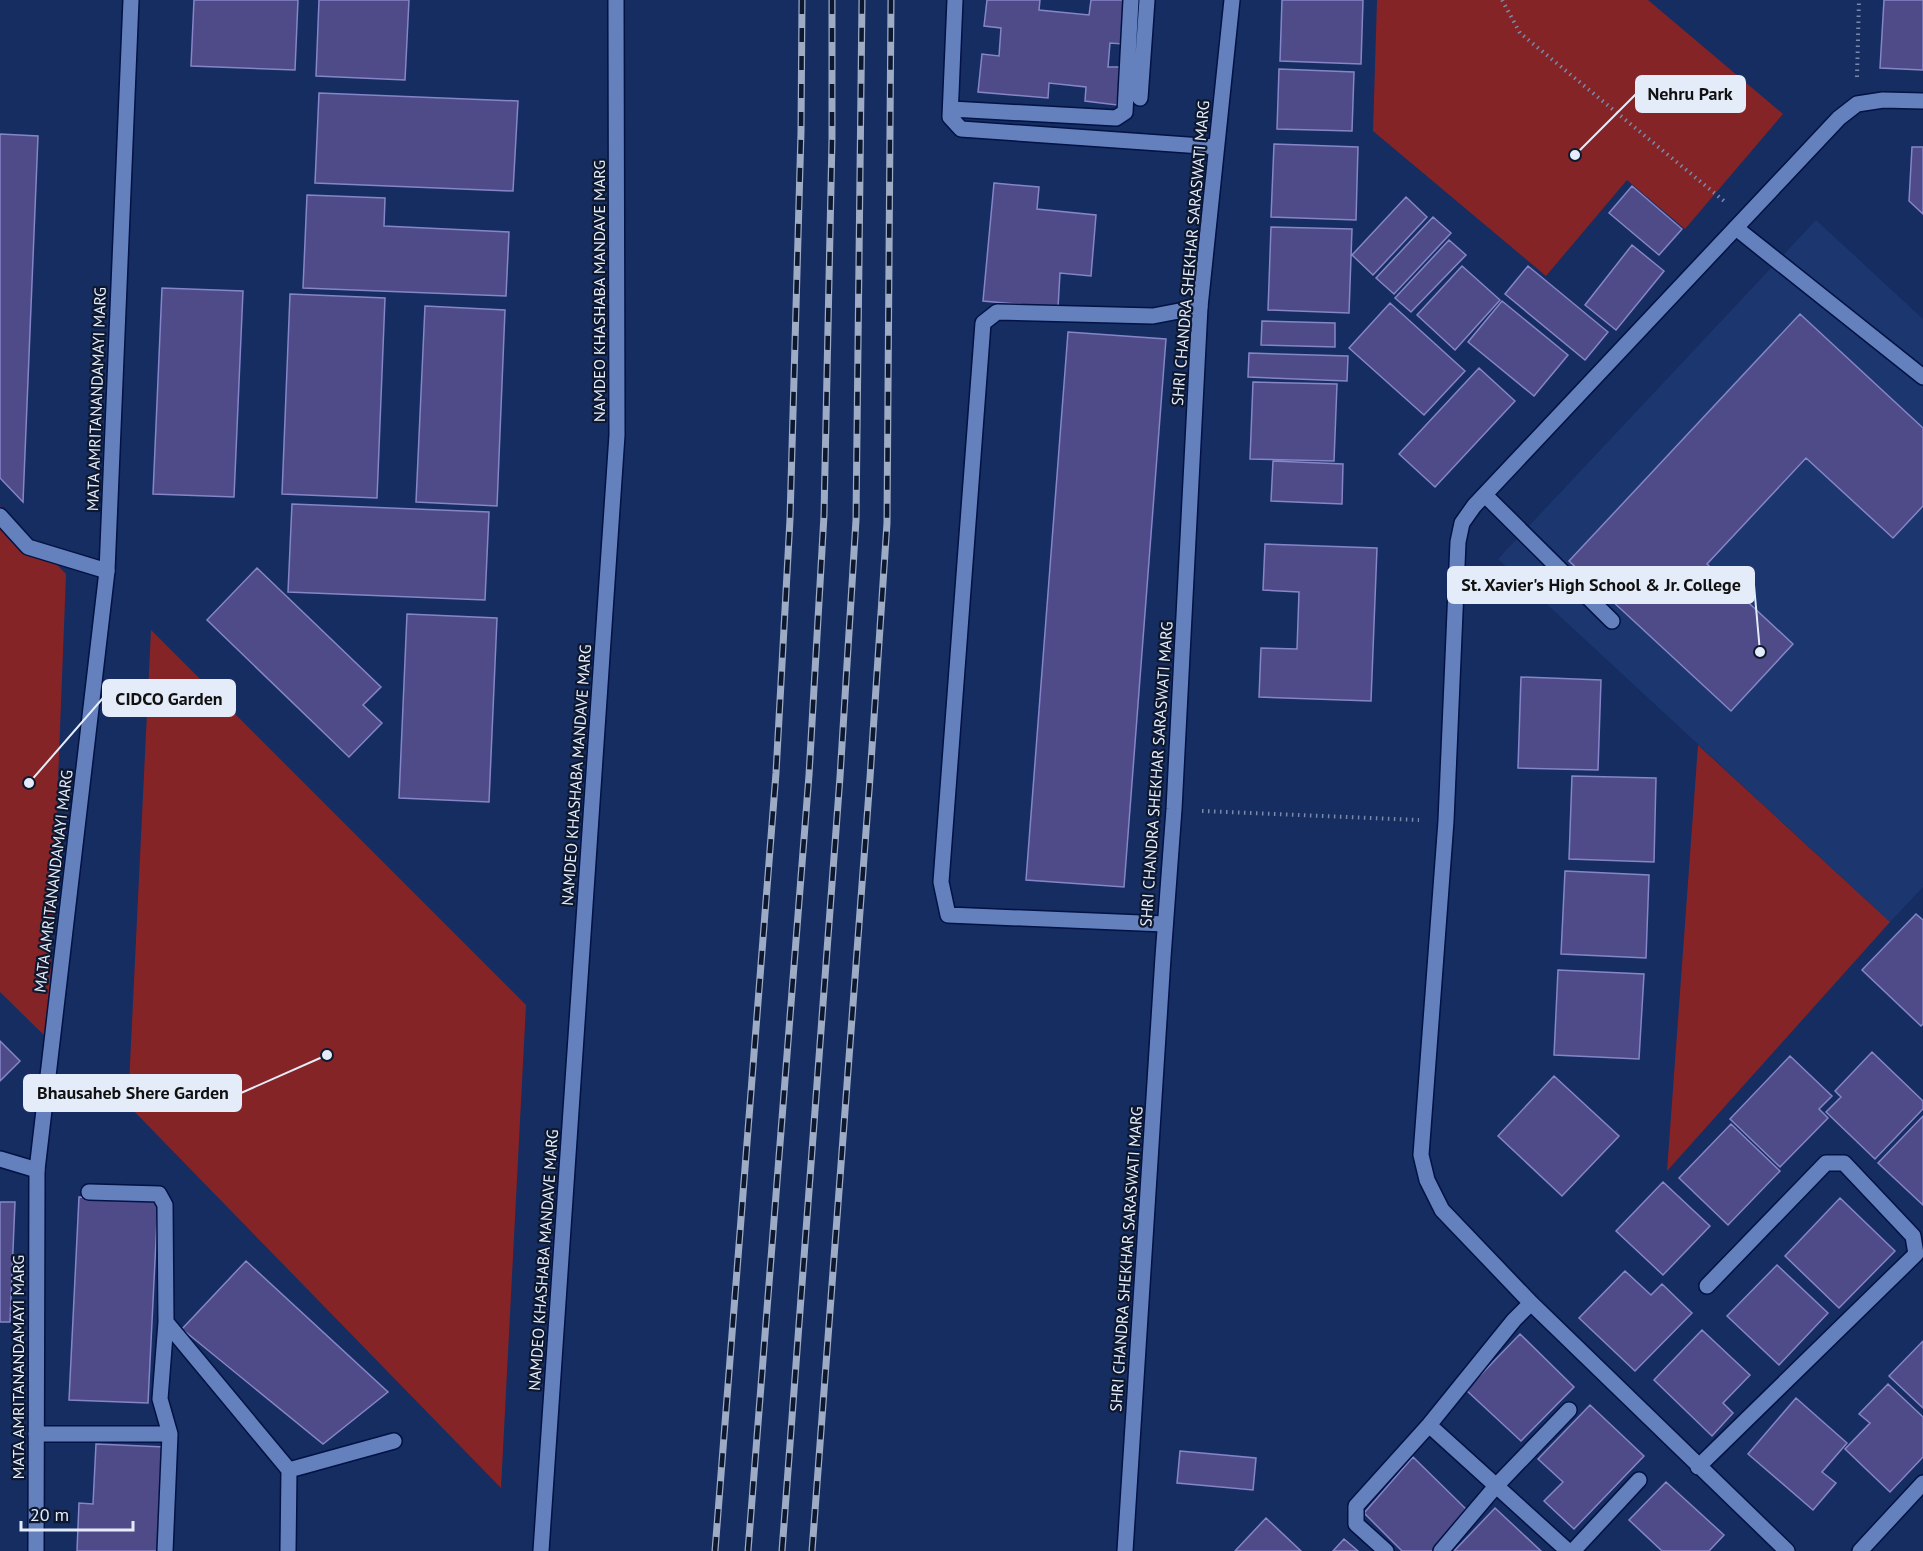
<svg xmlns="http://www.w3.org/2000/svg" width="1923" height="1551" font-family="'PT Sans',sans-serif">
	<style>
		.built { fill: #1c3670 }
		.green { fill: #852427 }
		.building { fill: #4e4b88; stroke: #8685c7; stroke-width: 1.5 }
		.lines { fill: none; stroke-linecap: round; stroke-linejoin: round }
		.service-casing { stroke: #021244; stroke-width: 18 }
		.minor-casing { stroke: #021244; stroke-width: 18 }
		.tertiary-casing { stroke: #021244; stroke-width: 18 }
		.path { stroke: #7b8aab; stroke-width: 4; stroke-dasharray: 1.5 4.5; stroke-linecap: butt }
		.service { stroke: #6481bd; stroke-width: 15 }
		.minor { stroke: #6481bd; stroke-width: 15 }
		.tertiary { stroke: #6481bd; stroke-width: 15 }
		.rail-casing { stroke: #9eabc5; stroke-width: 7 }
		.rail { stroke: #0d182f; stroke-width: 4.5; stroke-dasharray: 14; stroke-linecap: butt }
		.labels { text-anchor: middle; stroke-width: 4.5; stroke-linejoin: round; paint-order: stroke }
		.street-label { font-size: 16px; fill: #e5ecf9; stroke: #0d182f }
		.leader { fill: none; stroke: #e5ecf9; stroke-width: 2 }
		.callout-dot { fill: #e5ecf9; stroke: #0d182f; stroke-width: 2 }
		.callout { fill: #e5ecf9; stroke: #e5ecf9; stroke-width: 2 }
		.callout-label { font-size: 18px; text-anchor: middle; font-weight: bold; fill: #111 }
	</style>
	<rect width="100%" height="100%" fill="#152d61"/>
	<!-- built -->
	<path class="built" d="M1816 220 1923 319V887L1890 922 1498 559Z"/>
	<!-- green -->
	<path class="green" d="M1377 0H1648L1783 114 1685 229 1627 180 1546 276 1373 131Z
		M0 506 66 574 48 1039 0 992Z
		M151 630 526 1005 501 1488 128 1105Z
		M1698 745 1890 922 1667 1171Z"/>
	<!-- building -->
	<path class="building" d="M194 0H298L295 70 191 66Z
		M319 0H409L405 80 316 76Z
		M987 0H1040L1039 10 1089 15 1091 0H1127L1123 44 1110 43 1108 67H1121L1117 105 1085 101 1086 87 1049 83 1048 98 978 92 982 54 999 56 1001 28 984 26Z
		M1282 0H1363L1361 64 1280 61Z
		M1884 0H1923V70L1880 68Z
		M1279 69 1354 72 1352 131 1277 129Z
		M319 93 518 101 513 191 315 183Z
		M0 134 38 136 23 502 0 478Z
		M1274 144 1358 147 1356 220 1271 217Z
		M1912 147H1923V214L1909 201Z
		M994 183 1039 187 1037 209 1096 215 1091 276 1060 273 1058 308 983 301Z
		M1632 186 1682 229 1659 255 1609 213Z
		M307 195 385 198 384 226 509 232 506 296 303 288Z
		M1406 197 1427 217 1373 275 1352 255Z
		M1433 217 1451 233 1394 294 1376 278Z
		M1271 227 1352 229 1349 313 1268 310Z
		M1449 240 1466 255 1411 312 1395 298Z
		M1632 245 1664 271 1616 330 1585 305Z
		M1462 266 1500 300 1455 350 1417 315Z
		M1528 266 1608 332 1585 360 1505 294Z
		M162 288 243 291 234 497 153 494Z
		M290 294 385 298 377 498 282 494Z
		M1502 301 1568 355 1534 396 1468 342Z
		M1390 303 1465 371 1424 415 1349 348Z
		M425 306 505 310 497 506 416 502Z
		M1800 314 1923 428V506L1893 538 1806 458 1707 564 1793 644 1731 711 1569 561Z
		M1262 321 1335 323V347L1261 345Z
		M1068 332 1166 339 1124 887 1026 880Z
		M1249 353 1348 356 1347 381 1248 377Z
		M1479 368 1515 401 1435 487 1399 454Z
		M1253 382 1337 384 1334 461 1250 459Z
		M1273 461 1343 464 1342 504 1271 501Z
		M292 504 489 512 485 600 288 592Z
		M1265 544 1377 548 1371 701 1259 697 1261 648 1297 649 1299 592 1263 590Z
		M257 568 381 687 363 705 382 723 349 757 207 620Z
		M407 614 497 618 489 802 399 798Z
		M1521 677 1601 680 1598 770 1518 768Z
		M1572 776 1656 778 1654 862 1569 859Z
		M1565 871 1649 875 1646 958 1561 954Z
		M1916 914 1923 920V1024L1921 1026 1862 970Z
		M1558 970 1644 974 1639 1059 1554 1055Z
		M0 1041 20 1061 0 1081Z
		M1872 1052 1923 1101V1109L1875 1159 1826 1112 1841 1097 1835 1091Z
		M1790 1056 1832 1096 1819 1109 1828 1118 1780 1167 1730 1119Z
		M1554 1076 1619 1136 1562 1196 1498 1136Z
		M1923 1116V1205L1878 1163Z
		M1731 1124 1780 1171 1728 1225 1679 1178Z
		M1663 1182 1710 1226 1663 1275 1616 1231Z
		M79 1197 158 1200 148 1403 69 1400Z
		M1840 1198 1895 1251 1839 1308 1785 1256Z
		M0 1202H15L10 1322H0Z
		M246 1261 388 1392 323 1444 182 1329Z
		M1777 1265 1828 1313 1779 1365 1727 1316Z
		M1625 1271 1651 1295 1662 1284 1692 1313 1635 1371 1579 1318Z
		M1702 1330 1750 1375 1723 1403 1733 1413 1712 1436 1654 1380Z
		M1520 1334 1574 1387 1521 1441 1466 1390Z
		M1923 1341V1408L1889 1376Z
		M1888 1384 1923 1417V1457L1890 1492 1845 1449 1870 1423 1859 1414Z
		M1796 1398 1847 1443 1822 1472 1836 1483 1813 1510 1748 1454Z
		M1590 1405 1644 1456 1574 1529 1544 1501 1563 1482 1538 1459Z
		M96 1444 165 1447 160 1551H77L79 1503 93 1504Z
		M1180 1451 1256 1458 1253 1490 1177 1483Z
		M1413 1457 1466 1509 1433 1551H1402L1364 1513Z
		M1666 1482 1724 1535 1709 1551H1662L1629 1520Z
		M1495 1508 1541 1551H1454Z
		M1266 1518 1301 1551H1235Z
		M1344 1539 1358 1551H1333Z"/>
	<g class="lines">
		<!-- service casing -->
		<g class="service-casing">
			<path id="service" d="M1736 228 1923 377
				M1485 495 1612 621
				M0 516 28 547 107 571
				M1165 924 948 915 941 882 983 323 997 312 1153 316 1200 307"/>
		</g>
		<!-- minor casing -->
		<g class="minor-casing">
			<path id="minor" d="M955 0 950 117 961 129 1216 147
				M1140 98 1147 0
				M951 109 1116 118 1125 112 1131 0
				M0 1159 37 1170
				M89 1192 159 1194 165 1205 166 1322 289 1470 288 1551
				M1531 1303 1514 1320 1429 1425 1568 1551
				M166 1322 160 1399 170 1434
				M36 1434H170L165 1551
				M1698 1467 1916 1254 1913 1236 1844 1163H1826L1707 1286
				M289 1470 394 1441
				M1386 1551 1356 1524V1506L1429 1425
				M1441 1551 1496 1486 1569 1410
				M1573 1551 1639 1480
				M1787 1551 1531 1303 1442 1210 1427 1180 1421 1155 1446 821 1458 542 1462 523 1474 506 1839 118 1857 104 1883 100 1923 101
				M1860 1551 1923 1483"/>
		</g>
		<!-- tertiary casing -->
		<g class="tertiary-casing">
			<path id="tertiary" d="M36 1551 37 1170 107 571 131 0
				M541 1551 617 435 616 0
				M1125 1551 1163 957 1174 809 1200 307 1232 0"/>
		</g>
		<!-- path -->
		<path class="path" d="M1502 0 1520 33 1724 201
			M1857 77 1859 0
			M1202 811 1419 820"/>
		<!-- service -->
		<use href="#service" class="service"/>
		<!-- minor -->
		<use href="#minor" class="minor"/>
		<!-- tertiary -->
		<use href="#tertiary" class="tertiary"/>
		<!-- rail casing -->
		<g class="rail-casing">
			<path id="rail" d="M715 1551 776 773 790 519 801 132 802 0
				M748 1551 809 775 824 515 832 139V0
				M782 1551 840 777 856 520 862 0
				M812 1551 870 778 887 523 891 0"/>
		</g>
		<!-- rail -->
		<use href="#rail" class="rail"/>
	</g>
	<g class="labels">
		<!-- street labels -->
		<g class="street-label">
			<text transform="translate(1190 253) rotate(-85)" y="6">SHRI CHANDRA SHEKHAR SARASWATI MARG</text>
			<text transform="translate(599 291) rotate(-90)" y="6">NAMDEO KHASHABA MANDAVE MARG</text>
			<text transform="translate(96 399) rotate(-88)" y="6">MATA AMRITANANDAMAYI MARG</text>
			<text transform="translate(1156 774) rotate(-86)" y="6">SHRI CHANDRA SHEKHAR SARASWATI MARG</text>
			<text transform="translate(576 775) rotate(-86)" y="6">NAMDEO KHASHABA MANDAVE MARG</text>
			<text transform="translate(53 881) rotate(-83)" y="6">MATA AMRITANANDAMAYI MARG</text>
			<text transform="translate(1126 1259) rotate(-86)" y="6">SHRI CHANDRA SHEKHAR SARASWATI MARG</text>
			<text transform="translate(543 1260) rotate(-86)" y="6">NAMDEO KHASHABA MANDAVE MARG</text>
			<text transform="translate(18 1367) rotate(-90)" y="6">MATA AMRITANANDAMAYI MARG</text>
		</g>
	</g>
	<!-- callouts -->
	<path class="leader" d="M1575 155L1636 94M1760 652L1754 585M29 783L103 698M327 1055L241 1093"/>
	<g class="callout-dot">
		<circle cx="1575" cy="155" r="6"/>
		<circle cx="1760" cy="652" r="6"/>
		<circle cx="29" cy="783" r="6"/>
		<circle cx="327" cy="1055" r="6"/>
	</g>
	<g class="callout">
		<rect x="1636" y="76" width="109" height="36" rx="6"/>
		<rect x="1448" y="567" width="306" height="36" rx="6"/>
		<rect x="103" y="680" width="132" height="36" rx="6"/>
		<rect x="24" y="1075" width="217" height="36" rx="6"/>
	</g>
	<g class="callout-label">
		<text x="1690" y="100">Nehru Park</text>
		<text x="1601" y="591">St. Xavier's High School &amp; Jr. College</text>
		<text x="169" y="705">CIDCO Garden</text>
		<text x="133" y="1099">Bhausaheb Shere Garden</text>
	</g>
	<!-- scale -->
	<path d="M21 1521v9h112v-9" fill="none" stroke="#e5ecf9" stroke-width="3"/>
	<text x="30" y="1521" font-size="18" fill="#e5ecf9" stroke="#0d182f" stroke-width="4.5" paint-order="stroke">20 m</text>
</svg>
